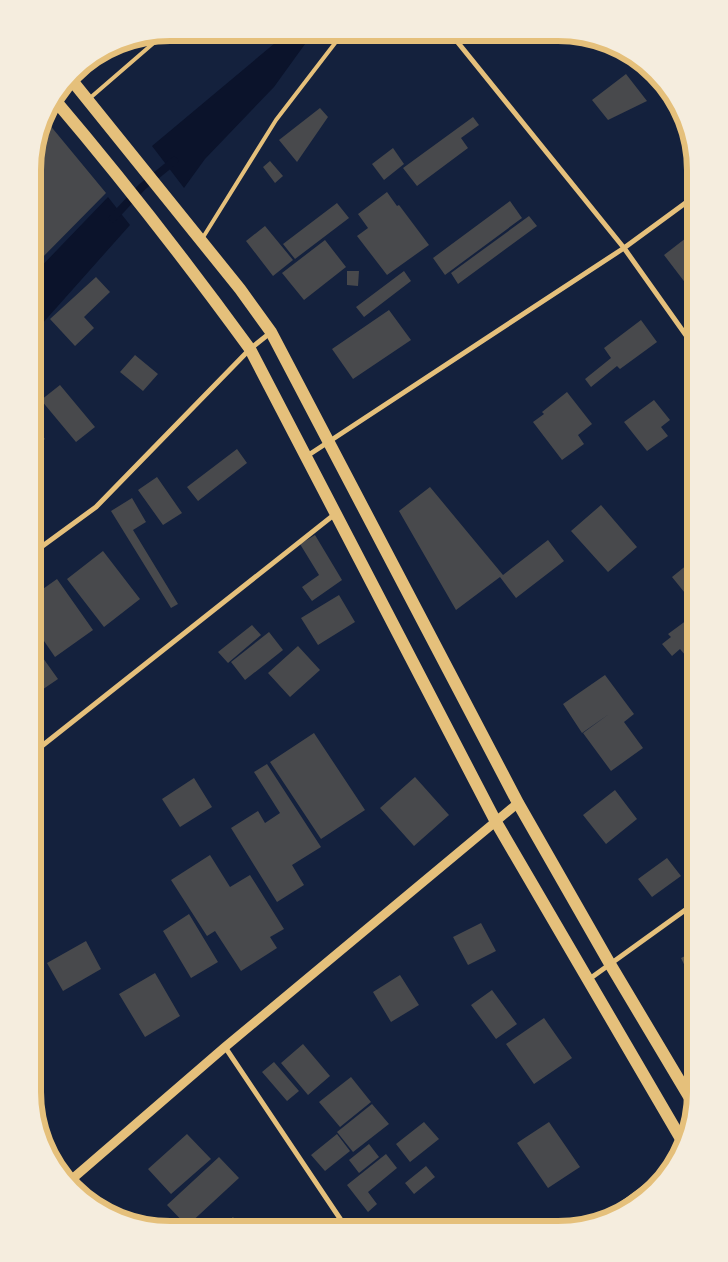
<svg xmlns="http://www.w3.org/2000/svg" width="728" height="1262" font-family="'Noto Sans',sans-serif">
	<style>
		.water { fill: #0b132b }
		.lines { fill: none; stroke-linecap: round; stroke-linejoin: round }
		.stream { stroke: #0b132b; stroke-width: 8 }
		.building { fill: #48494c }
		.service { stroke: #e5c07b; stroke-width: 4 }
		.minor { stroke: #e5c07b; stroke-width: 5 }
		.tertiary { stroke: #e5c07b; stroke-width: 9 }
		.primary { stroke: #e5c07b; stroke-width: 12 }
		.rim { fill: none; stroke: #e5c07b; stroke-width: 6 }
	</style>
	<rect width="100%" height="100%" fill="#14213d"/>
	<!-- water -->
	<path class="water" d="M287 33H313L274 87 205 159 184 188 152 146Z
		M108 197 130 225 33 334V275Z"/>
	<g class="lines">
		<!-- stream -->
		<path class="stream" d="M113 218 142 187 174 161"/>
	</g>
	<!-- building -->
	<path class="building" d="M125 42 98 65 92 59 118 43Z
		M632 58 648 67 674 105 672 107Z
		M626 74 647 101 608 120 592 100Z
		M320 108 328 117 297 162 279 140Z
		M473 117 479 125 461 138 468 148 417 186 403 168Z
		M44 118 106 193 34 266V153Z
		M393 148 404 164 384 180 372 164Z
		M270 161 283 176 275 183 263 167Z
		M387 192 397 206 399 205 429 245 387 275 357 236 368 228 358 214Z
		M510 201 522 218 445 275 433 258Z
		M337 203 349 218 295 259 283 244Z
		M529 216 537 226 458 284 451 273Z
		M265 226 293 260 273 276 246 241Z
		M695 231V285L690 289 664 255Z
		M325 240 346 267 304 300 282 273Z
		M347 271H359L358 286 347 285Z
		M404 271 411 281 364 317 356 307Z
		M96 277 110 292 84 317 94 328 75 346 50 319Z
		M389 310 411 340 353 379 332 349Z
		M641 320 657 342 620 369 617 366 591 387 585 379 611 358 604 348Z
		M135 355 158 374 143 391 120 372Z
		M60 385 95 427 76 442 41 400Z
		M567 392 592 424 578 435 584 444 562 460 533 422 544 414 542 412Z
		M654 400 670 420 661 427 668 436 647 451 624 422Z
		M33 424 45 439 33 449Z
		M237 449 247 463 198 501 187 487Z
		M157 477 182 513 163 525 138 490Z
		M430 487 503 575 548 540 564 561 516 598 500 577 456 610 399 511Z
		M132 498 146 522 133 530 178 604 171 608 111 511Z
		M695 503V524L685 511Z
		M601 505 637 547 608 572 571 531Z
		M315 535 342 580 312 601 302 587 319 575 300 544Z
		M695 539V593L689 598 672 577 693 560 684 548Z
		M103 551 140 599 104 627 67 579Z
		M57 579 93 630 55 657 33 625V596Z
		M339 595 355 622 318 645 301 618Z
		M687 620 695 631V649L686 656 680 649 672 656 662 644 671 637 668 634Z
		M252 625 261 635 228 663 218 652Z
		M269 632 283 650 245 680 231 662Z
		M33 644 58 679 33 696Z
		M298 646 320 670 290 697 268 673Z
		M605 675 634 714 624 722 643 748 611 771 583 733 609 714 582 733 563 704Z
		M314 733 365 810 321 839 270 762Z
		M267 764 321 847 292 865 304 885 277 902 231 828 258 811 265 823 280 813 254 772Z
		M415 777 449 815 414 846 380 808Z
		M194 778 212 807 180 827 162 799Z
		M615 790 637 819 606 844 583 815Z
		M210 855 230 887 250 875 284 929 270 937 277 948 241 971 215 931 207 936 171 880Z
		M667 858 681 876 652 897 638 879Z
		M189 914 218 962 191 978 163 931Z
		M481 923 496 951 468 965 453 937Z
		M86 941 101 969 63 991 47 963Z
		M695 951V987L681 958Z
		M155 973 180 1016 145 1037 119 994Z
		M400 975 419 1005 391 1022 373 992Z
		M492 990 517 1024 496 1039 471 1005Z
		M544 1018 572 1058 534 1084 506 1044Z
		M303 1044 330 1076 308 1095 281 1063Z
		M274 1062 299 1091 287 1101 262 1072Z
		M351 1077 371 1102 340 1127 319 1102Z
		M372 1104 389 1124 353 1152 337 1132Z
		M424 1122 439 1139 410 1162 396 1144Z
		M549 1122 580 1167 548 1188 517 1143Z
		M187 1134 211 1159 171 1194 148 1169Z
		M337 1134 350 1151 325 1171 311 1155Z
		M369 1144 379 1157 359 1173 349 1160Z
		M386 1154 397 1168 368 1192 377 1204 368 1212 347 1185Z
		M219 1157 239 1178 187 1226 167 1205Z
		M426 1166 435 1177 414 1194 405 1183Z
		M233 1217 243 1229 220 1228Z"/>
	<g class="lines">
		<!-- service -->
		<path class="service" d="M90 98 164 34
			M202 239 276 120 342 34"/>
		<!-- minor -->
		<path class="minor" d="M451 34 624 248 695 348
			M307 456 624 248 695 196
			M33 553 96 507 250 349 270 333
			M33 753 335 514
			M588 980 695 903
			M225 1047 347 1229
			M596 1223 669 1169"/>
		<!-- tertiary -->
		<path class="tertiary" d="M71 1180 225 1047 518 803"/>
		<!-- primary -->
		<path class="primary" d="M70 78 240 289 271 332 518 803 610 964 694 1105
			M54 99C123 180 188 264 250 349L496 822 681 1139"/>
	</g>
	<!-- crop -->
	<path d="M0 0H728V1262H0ZM170 41H558A129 129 0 0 1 687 170V1092A129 129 0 0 1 558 1221H170A129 129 0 0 1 41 1092V170A129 129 0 0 1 170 41Z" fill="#f5edde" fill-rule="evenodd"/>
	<path class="rim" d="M170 41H558A129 129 0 0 1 687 170V1092A129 129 0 0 1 558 1221H170A129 129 0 0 1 41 1092V170A129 129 0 0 1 170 41Z"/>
</svg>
